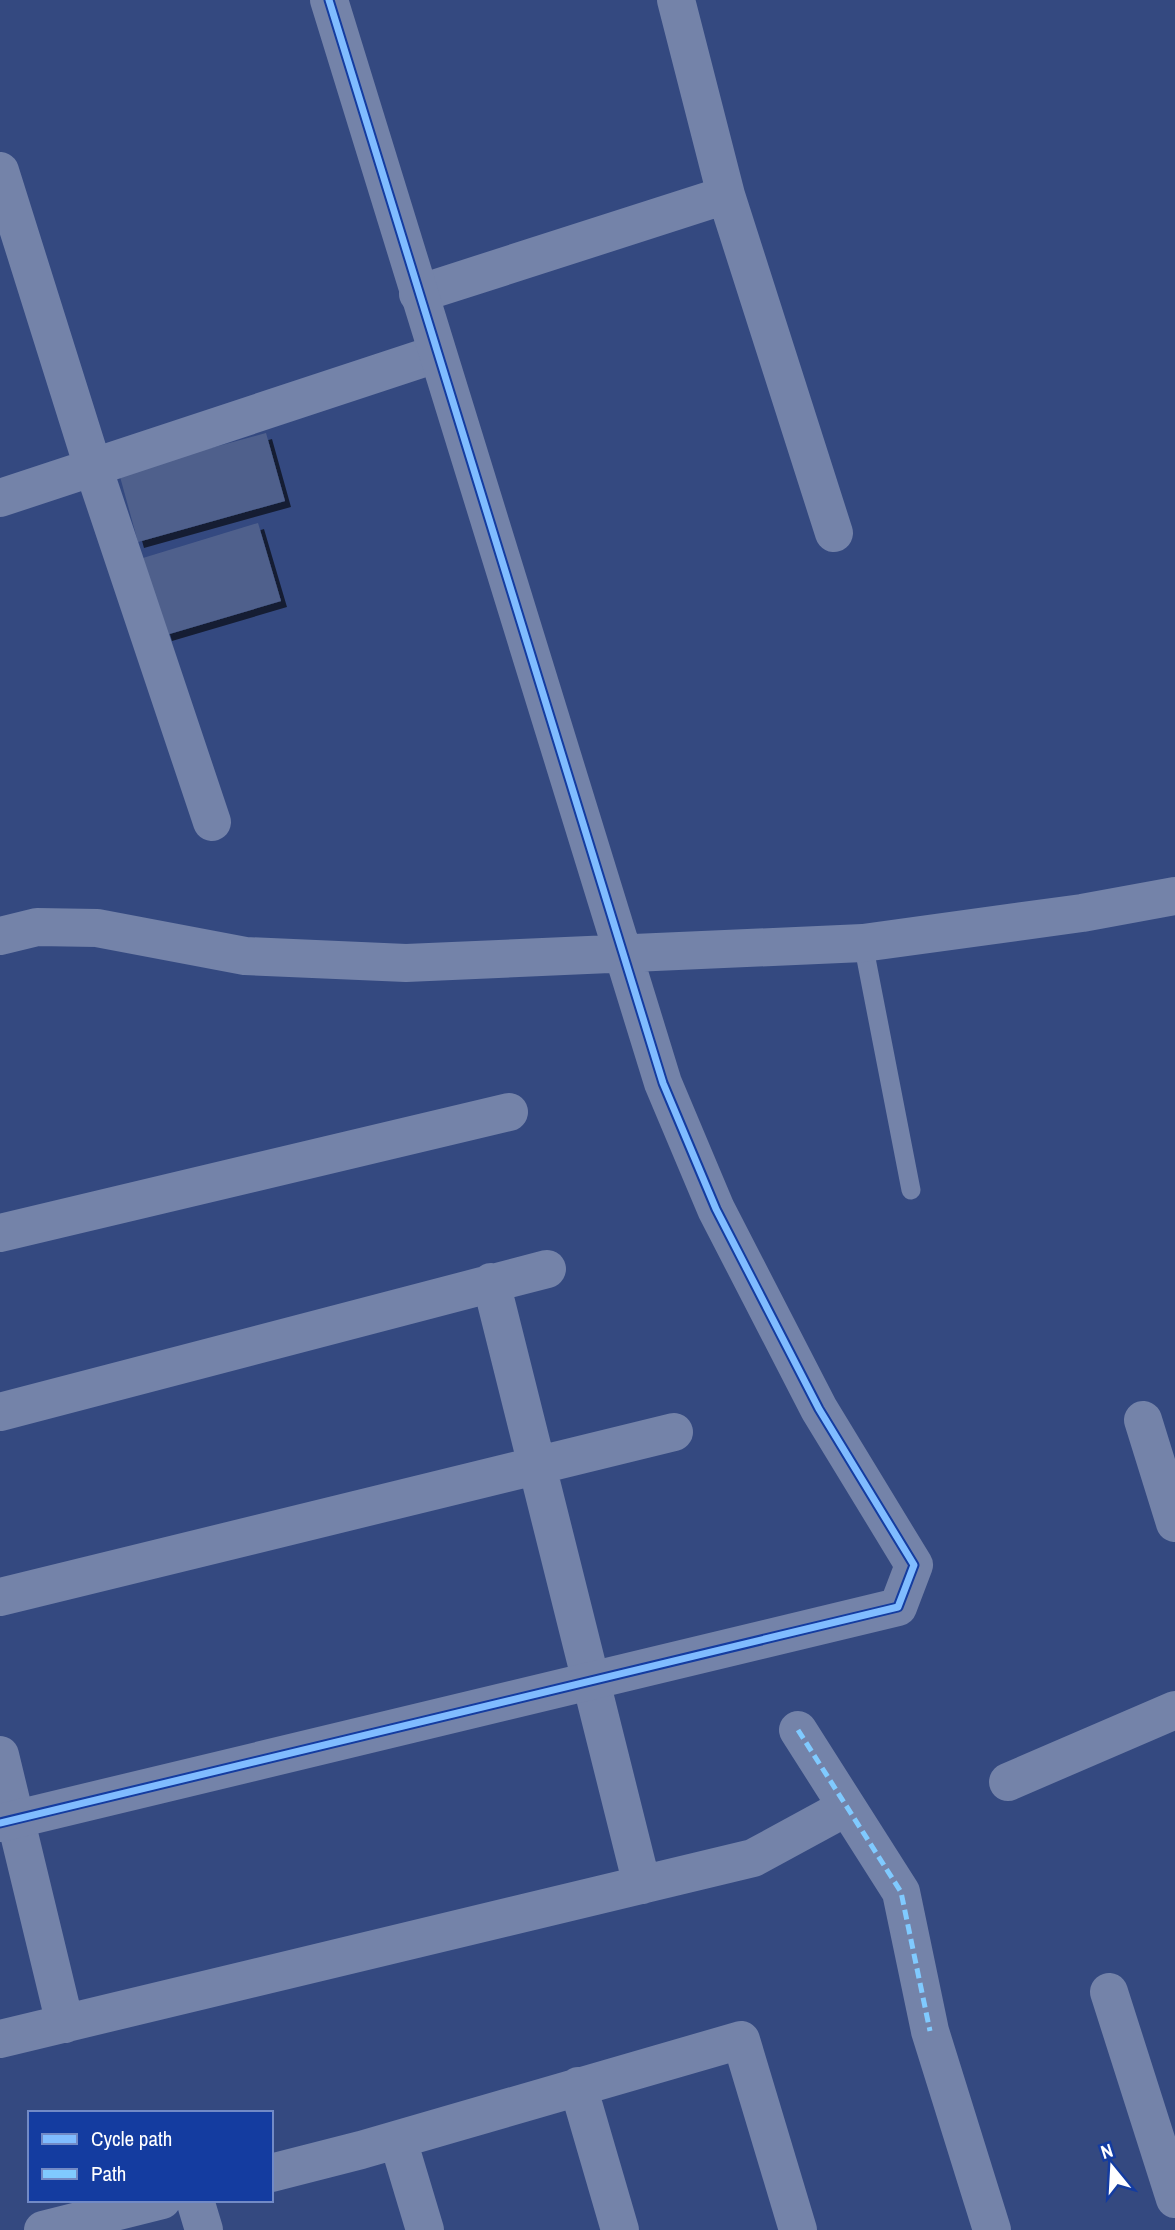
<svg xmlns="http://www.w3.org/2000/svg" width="1175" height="2230" font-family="'Archivo Narrow',sans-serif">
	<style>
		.building { fill: #50618c; filter: url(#shadow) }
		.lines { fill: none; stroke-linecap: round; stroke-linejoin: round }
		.service { stroke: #7483a9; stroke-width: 19 }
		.minor { stroke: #7483a9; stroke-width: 38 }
		.tertiary { stroke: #7483a9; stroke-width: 38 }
		.quiet { stroke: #80caff; stroke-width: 5; stroke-dasharray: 10 5; stroke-linecap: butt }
		.cycleway-casing { stroke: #143ca0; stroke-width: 11 }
		.cycleway { stroke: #80bcff; stroke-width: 7 }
	</style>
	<defs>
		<filter id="shadow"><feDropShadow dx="6" dy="6" stdDeviation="0" flood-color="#0009"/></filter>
	</defs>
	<rect width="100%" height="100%" fill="#344980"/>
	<!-- building -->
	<path class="building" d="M266 433 285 501 138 542 119 473Z
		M258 523 281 601 166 635 143 558Z"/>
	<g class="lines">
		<!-- service -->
		<path class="service" d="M863 943 911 1190"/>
		<!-- minor -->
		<path class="minor" d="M676 0 726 195
			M0 171 93 467 212 822
			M418 294 726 195 834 533
			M0 498 436 354
			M0 1233 509 1112
			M491 1282 642 1885
			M0 1412 547 1269
			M1143 1420 1175 1523
			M0 1597 674 1432
			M798 1730 901 1892 930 2031 992 2230
			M0 1755 65 2024
			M1008 1782 1175 1710
			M1109 1992 1175 2199
			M0 2039 753 1858 845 1808
			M578 2086 620 2230
			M398 2140 425 2230
			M271 2173 361 2150 741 2040 798 2230
			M195 2200 204 2230
			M43 2230 162 2200"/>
		<!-- tertiary -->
		<path class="tertiary" d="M0 936 37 927 97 928 245 956 406 963 863 943 1082 913 1175 896
			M0 1823 898 1607 914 1565 819 1409 716 1209 663 1083 329 0"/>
		<!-- quiet -->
		<path class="quiet" d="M798 1730 901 1892 930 2031"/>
		<!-- cycleway casing -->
		<g class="cycleway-casing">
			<path id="cycleway" d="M0 1823 898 1607 914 1565 819 1409 716 1209 663 1083 329 0"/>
		</g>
		<!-- cycleway -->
		<use href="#cycleway" class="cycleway"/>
	</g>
	<!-- legend -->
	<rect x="28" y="2111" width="245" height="91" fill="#143ca0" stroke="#728ac6" stroke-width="2"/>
	<rect x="42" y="2134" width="35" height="10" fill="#80bcff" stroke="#728ac6" stroke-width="2"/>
	<text x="91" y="2146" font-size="21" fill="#ffffff">Cycle path</text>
	<rect x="42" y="2169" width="35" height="10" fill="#80caff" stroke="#728ac6" stroke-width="2"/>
	<text x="91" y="2181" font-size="21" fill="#ffffff">Path</text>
	<!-- north arrow -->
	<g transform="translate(1112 2167) rotate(342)" stroke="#143ca0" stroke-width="5" paint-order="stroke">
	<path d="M0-5L12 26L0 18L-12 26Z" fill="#ffffff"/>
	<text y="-10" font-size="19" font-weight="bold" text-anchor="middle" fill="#ffffff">N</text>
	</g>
</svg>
